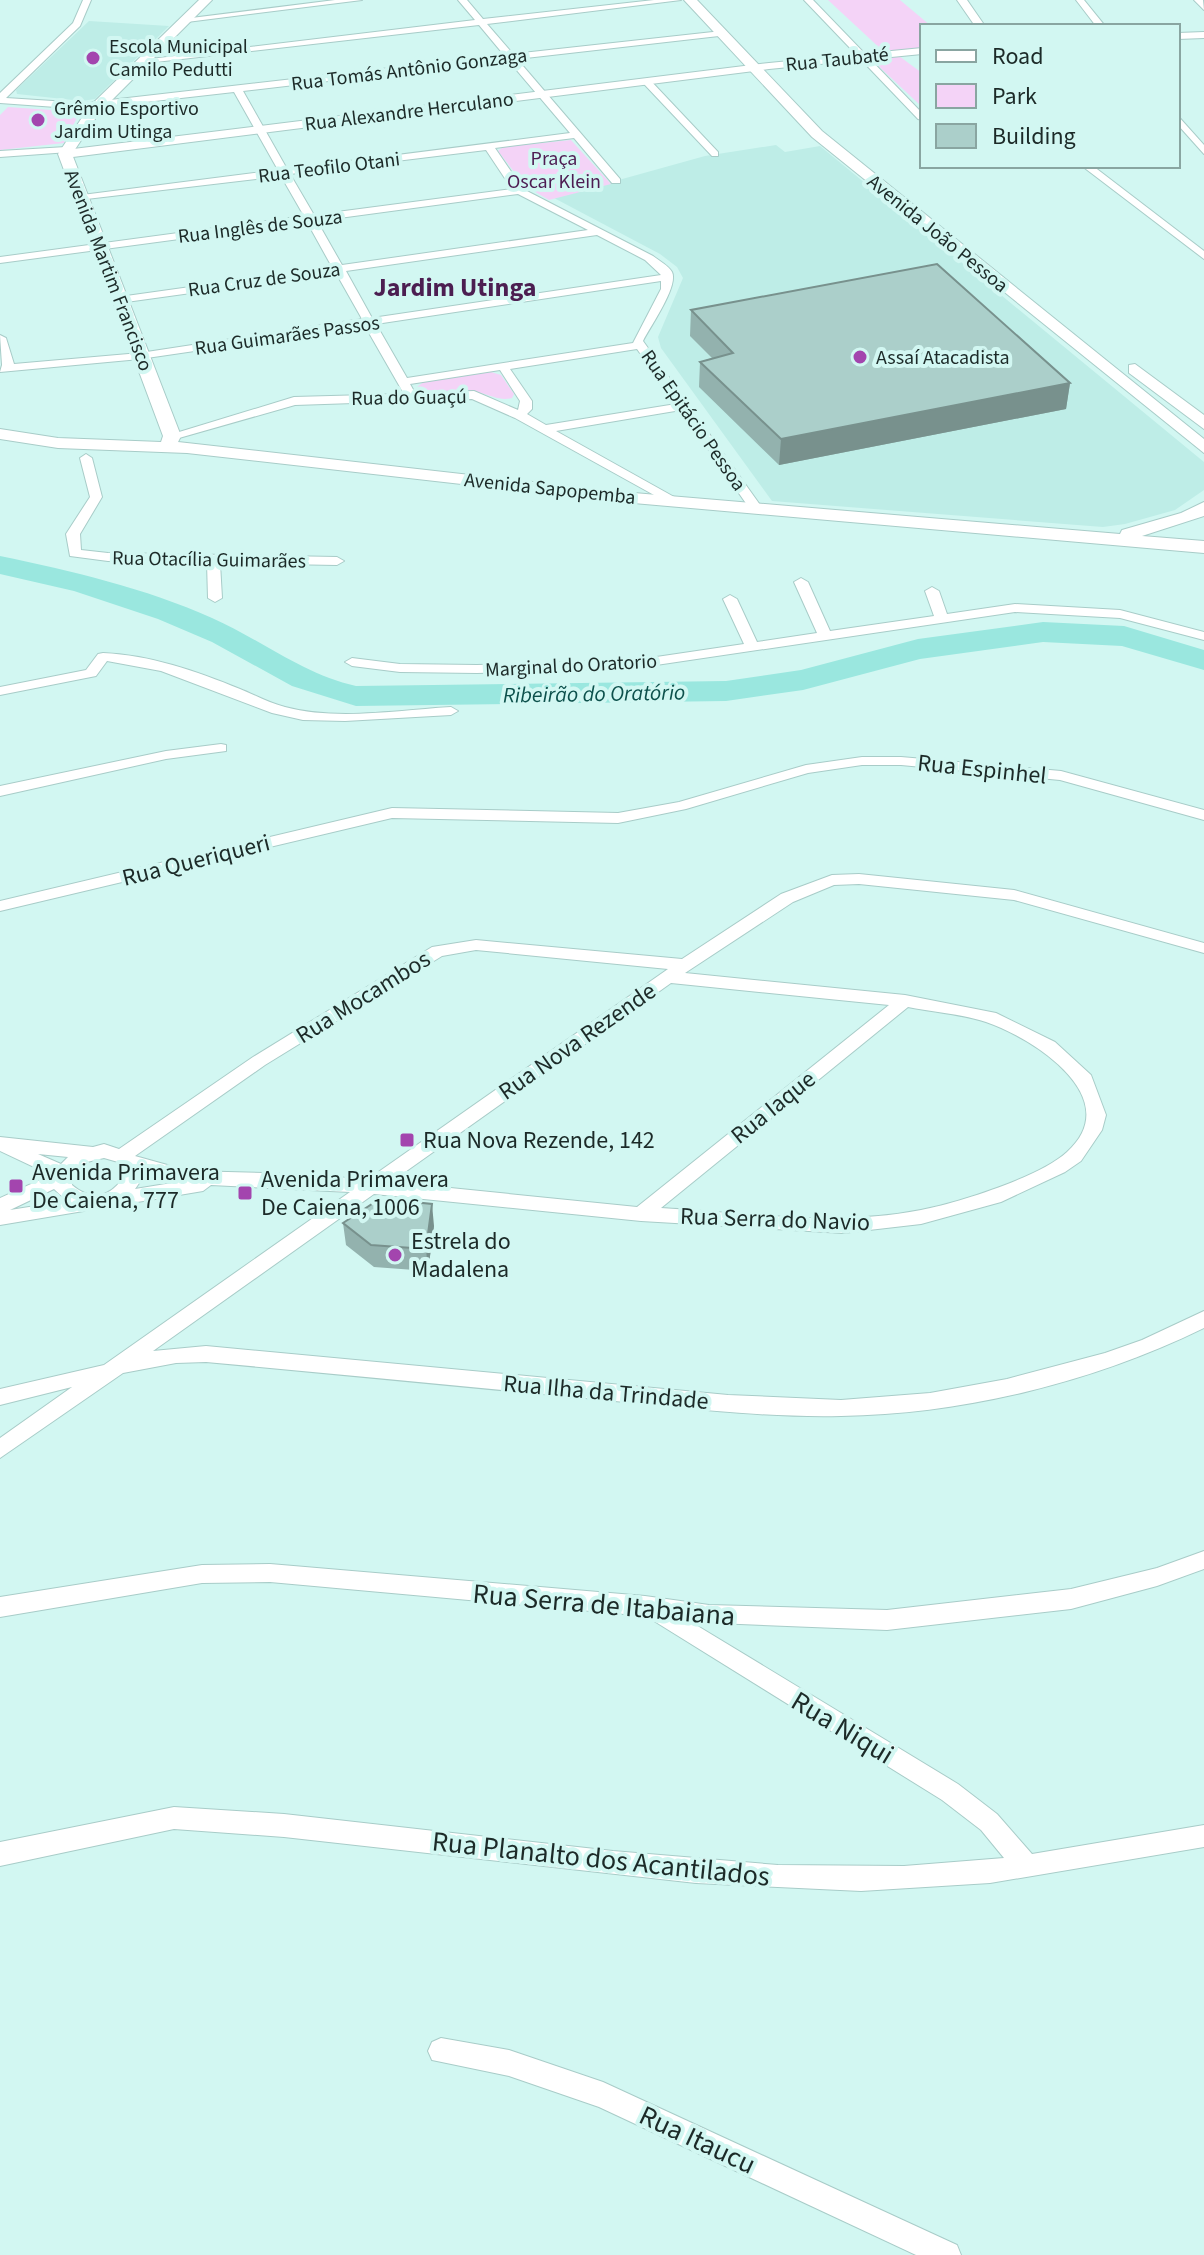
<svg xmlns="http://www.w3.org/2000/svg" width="1204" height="2255" font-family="'Source Sans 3',sans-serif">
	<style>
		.built { fill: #beede7 }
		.green { fill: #f4d3f7 }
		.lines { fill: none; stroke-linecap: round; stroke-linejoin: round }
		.river { fill: #9ae7df; fill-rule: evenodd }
		.minor-casing { stroke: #a8ccc8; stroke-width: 2 }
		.tertiary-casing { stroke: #a8ccc8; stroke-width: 2 }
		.secondary-casing { stroke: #a8ccc8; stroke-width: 2 }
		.minor { fill: #fff; fill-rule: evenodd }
		.tertiary { fill: #fff; fill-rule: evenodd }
		.secondary { fill: #fff; fill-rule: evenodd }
		.wall { fill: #93b2ae }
		.shaded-wall { fill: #78918d }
		.building { fill: #abcfca; stroke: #78918d; stroke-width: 2 }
		.poi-dot { fill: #a345ae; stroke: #d2f7f2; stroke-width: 3 }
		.labels { text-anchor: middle; stroke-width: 8; stroke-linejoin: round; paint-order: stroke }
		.far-poi-label { font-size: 20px; fill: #1c2a28; stroke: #d2f7f2; text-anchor: start }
		.far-street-label { font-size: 20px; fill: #1c2a28; stroke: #d2f7f2 }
		.far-park-label { font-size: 20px; fill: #4d1c52; stroke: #d2f7f2 }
		.far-water-label { font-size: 22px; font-style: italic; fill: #0d514c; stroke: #d2f7f2 }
		.street-label { font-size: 24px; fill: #1c2a28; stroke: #d2f7f2 }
		.poi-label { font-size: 24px; fill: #1c2a28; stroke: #d2f7f2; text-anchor: start }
		.far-district-label { font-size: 26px; font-weight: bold; fill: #4c1e51; stroke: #d2f7f2 }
		.near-street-label { font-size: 28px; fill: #1c2a28; stroke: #d2f7f2 }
	</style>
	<rect width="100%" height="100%" fill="#d2f7f2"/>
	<!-- built -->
	<path class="built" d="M89 21 169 26 95 99 82 101 17 94 16 90Z
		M776 145 785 152 820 146 1204 462V490L1175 510 1125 524 1103 527 772 501 661 348 658 337 683 278 677 267 660 254 554 198 705 156Z"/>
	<!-- green -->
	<path class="green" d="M828 0H900L931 26H922V48L884 52Z
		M899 56 922 73V107L870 58Z
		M8 107 80 112 64 143 0 150V115Z
		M571 140 611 184 549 200 525 186 498 151 503 147Z
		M491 372 501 375 514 394 512 398C500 401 493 396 481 393 461 388 435 399 417 387L425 381Z"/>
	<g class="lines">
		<!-- river -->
		<path class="river" d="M0 556C72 571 145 588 212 618 260 639 304 675 356 686L726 681 801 670 918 639 1043 622 1124 626 1204 650V670L1122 646 1043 642 920 659 803 690 726 701 356 706 292 686 212 642 158 619 74 591 0 574Z"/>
		<!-- minor casing -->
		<g class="minor-casing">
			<path id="minor" d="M83 0H91L80 26 6 98 84 103 504 55 479 25 147 63 142 60 475 20 458 0H467L483 19 654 0H681L487 24 513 54 722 31 719 36 517 59 620 179V183H612L574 138 495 148 523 189 653 256C658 260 669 266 672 272 679 286 650 327 643 341L763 509 762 512H752L681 410 556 431 676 498 678 501 672 505 515 418 472 399 295 405 172 440 166 436 294 397 404 394 365 326 140 359 0 372 2 365 0 335 6 338 14 364 140 353 362 319 336 273 119 303 113 300 119 297 332 267 307 222 0 263V257L304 216 281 176 78 200V196L82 195 278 170 234 92 84 109 0 103V93L73 23ZM508 60 570 133 287 169 243 91ZM486 150 512 189 314 215 290 174ZM518 194 588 230 342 265 317 221ZM597 235 645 260 661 275 372 318 346 271ZM661 281V289L633 343 407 378 376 324ZM637 349 676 404 546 425 527 414 532 409V401L510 369ZM500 370 520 401 518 410 474 391 415 393 410 384Z
				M335 0H362L187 22 183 19Z
				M804 0H813L922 113V120L918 119Z
				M1076 0H1084L1105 26H1096Z
				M1194 0H1203L1204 10Z
				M644 80H650L718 152V156H712L644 84Z
				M1178 116 1204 145V154L1178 125Z
				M66 147 69 148V152L0 157V151Z
				M1082 166H1093L1204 251V259Z
				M86 454 92 458 102 497 80 534 81 550 108 553 337 557 344 561 337 565 220 563 222 598 215 602 208 598 207 563 108 561 70 556 66 534 90 497 80 458Z
				M801 578 808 582 830 631 934 616 925 591 932 587 939 591 947 614 1015 604 1120 610 1204 632V640L1120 618 1015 612 636 668 477 673 400 672 352 666 345 662 352 658 400 664 477 665 636 660 744 644 723 599 730 595 737 599 757 642 817 633 794 582Z
				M103 653C150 655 196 671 240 689 255 695 269 703 285 707 337 721 398 710 451 707L458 711 451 715 345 721 303 720 272 713 161 671 107 661 96 676 0 695V687L86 670 98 654Z
				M221 744 226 745V751L166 759 0 796V786L166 751Z
				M862 757H901L1061 771 1204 810V820L1060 780 901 765H862L808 773 686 809 618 823 392 818 0 911V901L392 808 618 813 679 802 806 765Z
				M859 874 1014 890 1204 943V953L1014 900 859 884 834 885 793 902 685 973 905 995 996 1013 1055 1042 1091 1075 1106 1115 1102 1130 1081 1161 1065 1172 1001 1202 921 1224 843 1233 641 1221 374 1194 153 1351 206 1346 728 1395 841 1400 930 1393 1007 1379 1105 1353 1142 1340 1204 1311V1328C1094 1382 964 1414 841 1416 748 1418 655 1404 563 1396 444 1384 325 1373 206 1362L176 1363 123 1373 0 1458V1438L72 1387 0 1405V1389L104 1365 350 1192 211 1185 203 1191 0 1225V1198L51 1175 0 1151V1137L93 1147 104 1144 119 1149 253 1057 432 947 476 940 682 959 781 894 832 875ZM476 950 668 969 367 1180 307 1174 189 1171 135 1156 265 1065 442 956ZM671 983 889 1005 637 1207 391 1182ZM908 1007C933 1012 962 1014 986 1022 1033 1038 1127 1098 1067 1152 1040 1177 958 1203 921 1210 836 1227 747 1213 661 1208ZM38 1154 68 1157 61 1164ZM104 1158 118 1162 124 1168 123 1178C109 1198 91 1201 72 1185L74 1173 87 1162ZM142 1171 178 1182 135 1189 142 1179ZM54 1189 67 1201 10 1210Z
				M1204 1551V1569L1157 1586 1071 1609 887 1630 691 1622 958 1784 997 1814 1032 1854 1204 1825V1847L990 1883 861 1891 696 1883 284 1837 174 1829 0 1866V1842L174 1807 284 1814 613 1851 778 1865 904 1866 1004 1858 981 1830 942 1800 646 1616 270 1582 202 1583 0 1617V1597L202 1565 270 1564 645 1596 709 1605 887 1610 1071 1589 1157 1568Z
				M441 2038 509 2050 603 2082 957 2245 961 2255H916L599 2107 509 2076 432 2060 428 2051 432 2042Z"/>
		</g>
		<!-- tertiary casing -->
		<g class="tertiary-casing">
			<path id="tertiary" d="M957 0H967L985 26H975Z
				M1204 32V38L1178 39V33Z
				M922 48V54L769 69 65 158 59 154 65 150 769 63Z"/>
		</g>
		<!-- secondary casing -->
		<g class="secondary-casing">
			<path id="secondary" d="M199 0H212L99 113 72 154 181 436 178 442 622 492 1120 534 1122 530 1181 513 1204 502V516L1142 536 1204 541V553L622 502 187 453 58 448 0 439V429L58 438 161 442 163 436 58 154 89 107Z
				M684 0H697L822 131 1204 439V453L812 137Z
				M1135 364 1204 415V429L1129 373V365Z"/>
		</g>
		<!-- minor -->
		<use href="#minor" class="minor"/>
		<!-- tertiary -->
		<use href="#tertiary" class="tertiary"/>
		<!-- secondary -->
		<use href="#secondary" class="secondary"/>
	</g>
	<!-- wall -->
	<path class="wall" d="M691 310 1070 383 1066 409 779 465 699 387 700 362 712 358 690 336Z
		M343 1223 434 1226 428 1271 374 1267 346 1245Z"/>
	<!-- shaded-wall -->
	<path class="shaded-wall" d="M1070 383 1066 409 779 465 781 439Z
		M432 1204 434 1226 428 1271 426 1249Z"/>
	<!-- building -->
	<path class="building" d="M937 264 1070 383 781 439 700 362 733 353 691 310Z
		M394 1200 432 1204 426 1249 371 1245 343 1223 375 1202Z"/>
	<!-- markers -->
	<g class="poi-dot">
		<circle cx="93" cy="58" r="8"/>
		<circle cx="38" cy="120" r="8"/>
		<circle cx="860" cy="357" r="8"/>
		<rect x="399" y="1132" width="16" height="16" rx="4"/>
		<rect x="8" y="1178" width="16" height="16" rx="4"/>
		<rect x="237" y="1185" width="16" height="16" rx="4"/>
		<circle cx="395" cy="1255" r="8"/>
	</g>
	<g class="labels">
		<!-- far-poi labels -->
		<g class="far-poi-label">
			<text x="109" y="53">Escola Municipal<tspan x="109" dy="23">Camilo Pedutti</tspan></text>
			<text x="54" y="115">Grêmio Esportivo<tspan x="54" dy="23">Jardim Utinga</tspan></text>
			<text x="876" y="364">Assaí Atacadista</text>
		</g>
		<!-- far-street labels -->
		<g class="far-street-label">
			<text transform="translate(837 59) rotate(-6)" y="7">Rua Taubaté</text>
			<text transform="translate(409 69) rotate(-7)" y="7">Rua Tomás Antônio Gonzaga</text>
			<text transform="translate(409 111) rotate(-7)" y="7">Rua Alexandre Herculano</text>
			<text transform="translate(329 167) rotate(-7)" y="7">Rua Teofilo Otani</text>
			<text transform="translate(260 226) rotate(-7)" y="7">Rua Inglês de Souza</text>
			<text transform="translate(938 233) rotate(39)" y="7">Avenida João Pessoa</text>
			<text transform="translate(109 270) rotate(69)" y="7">Avenida Martim Francisco</text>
			<text transform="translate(264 279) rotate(-8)" y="7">Rua Cruz de Souza</text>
			<text transform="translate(287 335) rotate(-8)" y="7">Rua Guimarães Passos</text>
			<text transform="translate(409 397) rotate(-1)" y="7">Rua do Guaçú</text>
			<text transform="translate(694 420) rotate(55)" y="7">Rua Epitácio Pessoa</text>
			<text transform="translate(550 488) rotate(6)" y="7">Avenida Sapopemba</text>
			<text transform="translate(209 559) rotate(1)" y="7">Rua Otacília Guimarães</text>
			<text transform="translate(571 665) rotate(-3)" y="7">Marginal do Oratorio</text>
		</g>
		<!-- far-park labels -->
		<g class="far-park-label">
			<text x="554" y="165">Praça<tspan x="554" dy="23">Oscar Klein</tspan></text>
		</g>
		<!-- far-water labels -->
		<g class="far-water-label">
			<text transform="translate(594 693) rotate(-1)" y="8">Ribeirão do Oratório</text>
		</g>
		<!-- street labels -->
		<g class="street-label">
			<text transform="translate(982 769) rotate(6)" y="8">Rua Espinhel</text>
			<text transform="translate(196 860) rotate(-14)" y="8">Rua Queriqueri</text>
			<text transform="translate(363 997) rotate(-32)" y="8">Rua Mocambos</text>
			<text transform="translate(577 1041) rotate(-35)" y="8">Rua Nova Rezende</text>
			<text transform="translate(773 1107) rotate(-39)" y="8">Rua Iaque</text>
			<text transform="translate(775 1219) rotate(2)" y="8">Rua Serra do Navio</text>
			<text transform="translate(606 1392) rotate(5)" y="8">Rua Ilha da Trindade</text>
		</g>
		<!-- poi labels -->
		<g class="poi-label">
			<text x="423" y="1148">Rua Nova Rezende, 142</text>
			<text x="32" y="1180">Avenida Primavera<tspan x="32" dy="28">De Caiena, 777</tspan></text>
			<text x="261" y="1187">Avenida Primavera<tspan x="261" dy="28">De Caiena, 1006</tspan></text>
			<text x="411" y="1249">Estrela do<tspan x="411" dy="28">Madalena</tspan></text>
		</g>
		<!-- far-district labels -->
		<g class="far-district-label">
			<text x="455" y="296">Jardim Utinga</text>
		</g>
		<!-- near-street labels -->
		<g class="near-street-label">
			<text transform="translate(604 1604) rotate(5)" y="10">Rua Serra de Itabaiana</text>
			<text transform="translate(843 1727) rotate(31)" y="10">Rua Niqui</text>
			<text transform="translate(601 1858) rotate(6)" y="10">Rua Planalto dos Acantilados</text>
			<text transform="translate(698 2139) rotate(25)" y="10">Rua Itaucu</text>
		</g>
	</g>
	<!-- legend -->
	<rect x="920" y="24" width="260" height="144" fill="#d2f7f2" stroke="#89a5a1" stroke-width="2"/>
	<rect x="936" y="50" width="40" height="12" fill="#ffffff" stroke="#89a5a1" stroke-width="2"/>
	<text x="992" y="64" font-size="24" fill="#1c2a28">Road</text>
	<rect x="936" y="84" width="40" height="24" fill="#f4d3f7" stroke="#89a5a1" stroke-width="2"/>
	<text x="992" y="104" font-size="24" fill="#1c2a28">Park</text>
	<rect x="936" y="124" width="40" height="24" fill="#abcfca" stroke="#89a5a1" stroke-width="2"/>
	<text x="992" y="144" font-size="24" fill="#1c2a28">Building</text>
</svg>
